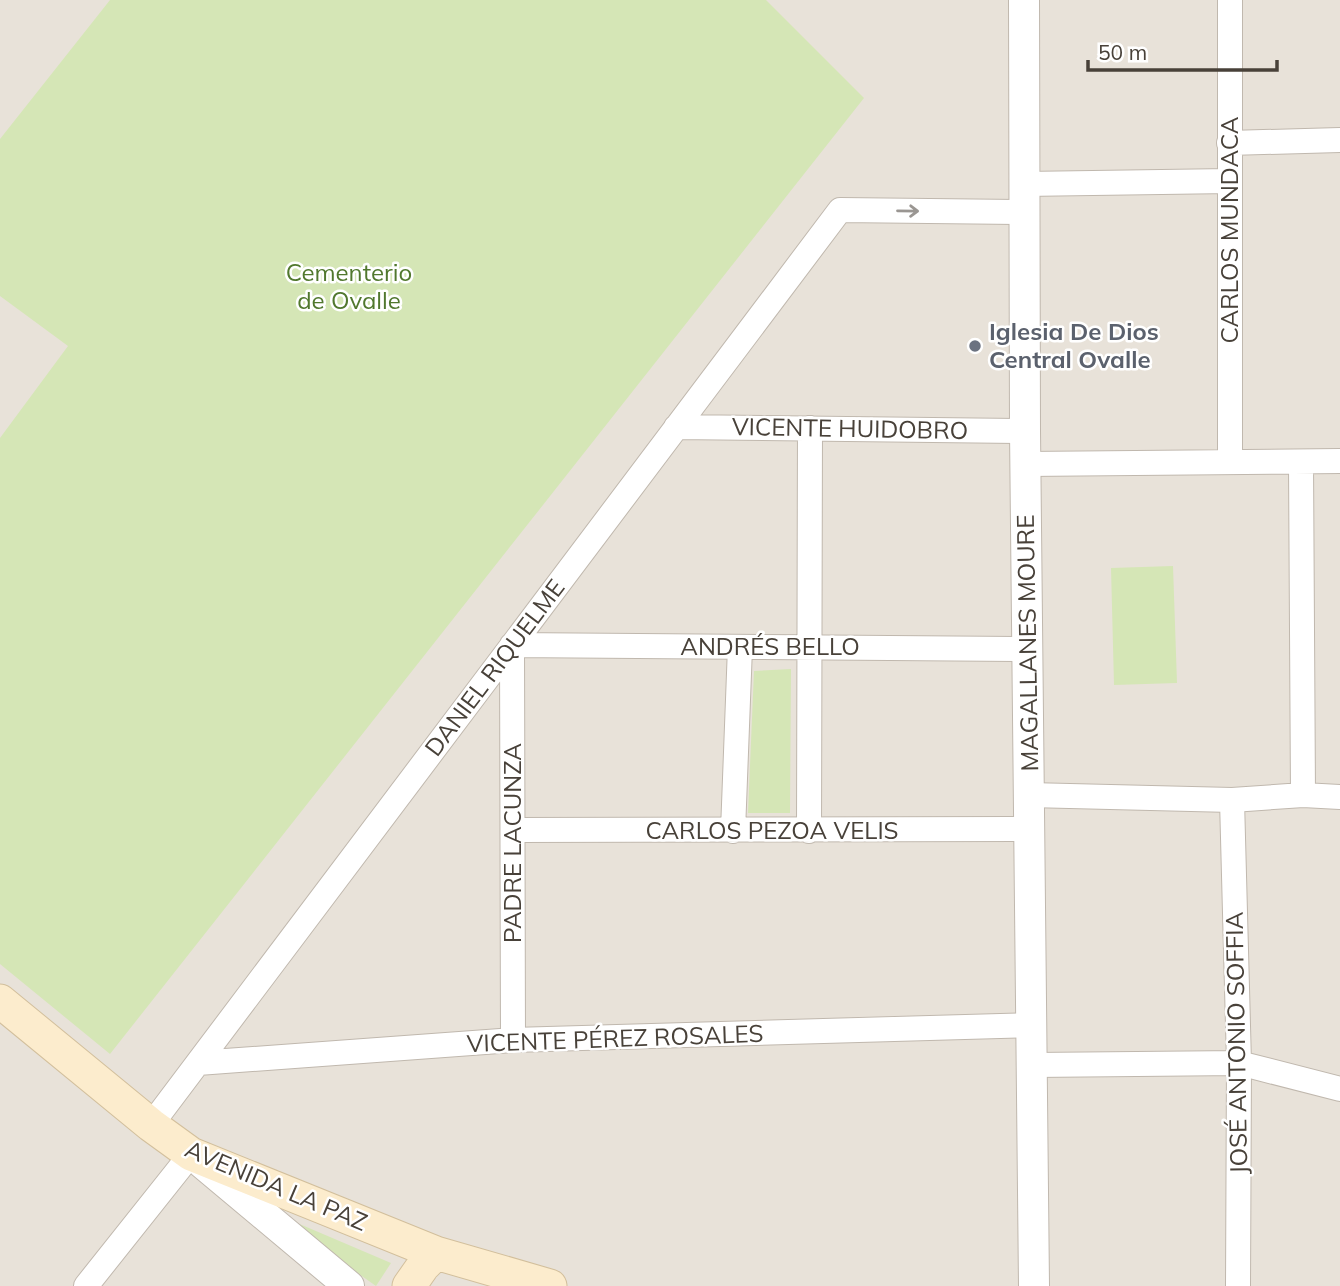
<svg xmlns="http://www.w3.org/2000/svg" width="1340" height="1286" font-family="Mulish,sans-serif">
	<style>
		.residential { fill: #e8e2d9 }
		.green { fill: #d5e6b6 }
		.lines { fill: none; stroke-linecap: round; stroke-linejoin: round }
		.minor-casing { stroke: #c0b8ae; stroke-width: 26 }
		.tertiary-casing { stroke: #c0b8ae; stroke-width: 32 }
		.secondary-casing { stroke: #d2bf9c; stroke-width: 35 }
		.minor { stroke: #fff; stroke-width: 24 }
		.tertiary { stroke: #fff; stroke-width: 30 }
		.secondary { stroke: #fceccd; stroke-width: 33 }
		.oneway { stroke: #9a9692 }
		.worship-dot { fill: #6b7280; stroke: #fff; stroke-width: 2.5 }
		.labels { text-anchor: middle; stroke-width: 5; stroke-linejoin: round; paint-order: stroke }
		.street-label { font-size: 24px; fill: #484139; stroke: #fff }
		.park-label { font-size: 24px; fill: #51782e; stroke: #fff }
		.worship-label { font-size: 24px; font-weight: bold; fill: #5b616d; stroke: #fff; text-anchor: start }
	</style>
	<rect width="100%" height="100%" fill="#f5f1eb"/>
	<!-- residential -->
	<path class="residential" d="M0 0H1340V1286H0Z"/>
	<!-- green -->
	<path class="green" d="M110 0H766L864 98 110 1054 0 964V438L68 346 0 296V139Z
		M1173 566 1177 683 1114 685 1111 568Z
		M791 669 790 813H748L754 671Z
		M269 1211 391 1263 376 1286Z"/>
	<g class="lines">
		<!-- minor casing -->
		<g class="minor-casing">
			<path id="minor" d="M1230 0V461
				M1229 143 1340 140
				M1024 184 1230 181
				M676 427 1025 431
				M1301 463 1303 795
				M1026 464 1340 461
				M1029 795 1232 800 1303 795 1340 797
				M1232 800 1239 1063 1238 1286
				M514 830 1030 829
				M733 831 740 647
				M809 831 810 428
				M513 1040 512 645 1027 649
				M198 1063 513 1040 1032 1025
				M1033 1065 1239 1063 1340 1089
				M151 1125 840 210 1025 212
				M86 1286 191 1154"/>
		</g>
		<!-- tertiary casing -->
		<g class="tertiary-casing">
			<path id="tertiary" d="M1024 0 1025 431 1034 1286
				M202 1163 349 1286"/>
		</g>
		<!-- secondary casing -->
		<g class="secondary-casing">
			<path id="secondary" d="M0 1001 151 1125 191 1154 436 1253 550 1286
				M409 1286 423 1266 436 1253"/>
		</g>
		<!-- minor -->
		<use href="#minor" class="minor"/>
		<!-- tertiary -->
		<use href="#tertiary" class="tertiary"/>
		<!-- secondary -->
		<use href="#secondary" class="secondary"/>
	</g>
	<!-- one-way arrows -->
	<defs><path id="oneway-shaft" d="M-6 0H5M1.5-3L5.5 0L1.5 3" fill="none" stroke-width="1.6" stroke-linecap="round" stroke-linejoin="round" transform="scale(1.75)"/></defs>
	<use class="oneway" href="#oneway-shaft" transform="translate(908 211) rotate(1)"/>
	<!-- markers -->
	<circle class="worship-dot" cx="975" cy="346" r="7"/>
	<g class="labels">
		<!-- street labels -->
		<g class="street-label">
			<text transform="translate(1230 230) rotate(-90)" y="8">CARLOS MUNDACA</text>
			<text transform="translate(850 429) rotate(1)" y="8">VICENTE HUIDOBRO</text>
			<text transform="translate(1028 643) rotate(-91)" y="8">MAGALLANES MOURE</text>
			<text x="770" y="655">ANDRÉS BELLO</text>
			<text transform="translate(495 668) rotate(-53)" y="8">DANIEL RIQUELME</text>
			<text x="772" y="839">CARLOS PEZOA VELIS</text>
			<text transform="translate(513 843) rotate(-90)" y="8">PADRE LACUNZA</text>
			<text transform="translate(615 1039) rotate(-2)" y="8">VICENTE PÉREZ ROSALES</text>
			<text transform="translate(1237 1043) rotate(-91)" y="8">JOSÉ ANTONIO SOFFIA</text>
			<text transform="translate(276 1186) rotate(23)" y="8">AVENIDA LA PAZ</text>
		</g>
		<!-- park labels -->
		<g class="park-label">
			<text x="349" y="281">Cementerio<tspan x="349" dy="28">de Ovalle</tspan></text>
		</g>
		<!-- worship labels -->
		<g class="worship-label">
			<text x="989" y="340">Iglesia De Dios<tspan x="989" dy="28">Central Ovalle</tspan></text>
		</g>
	</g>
	<!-- scale -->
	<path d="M1088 60v10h189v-10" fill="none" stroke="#484139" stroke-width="3.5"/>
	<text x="1098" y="60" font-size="21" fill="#484139" stroke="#ffffff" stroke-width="5" paint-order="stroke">50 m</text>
</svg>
